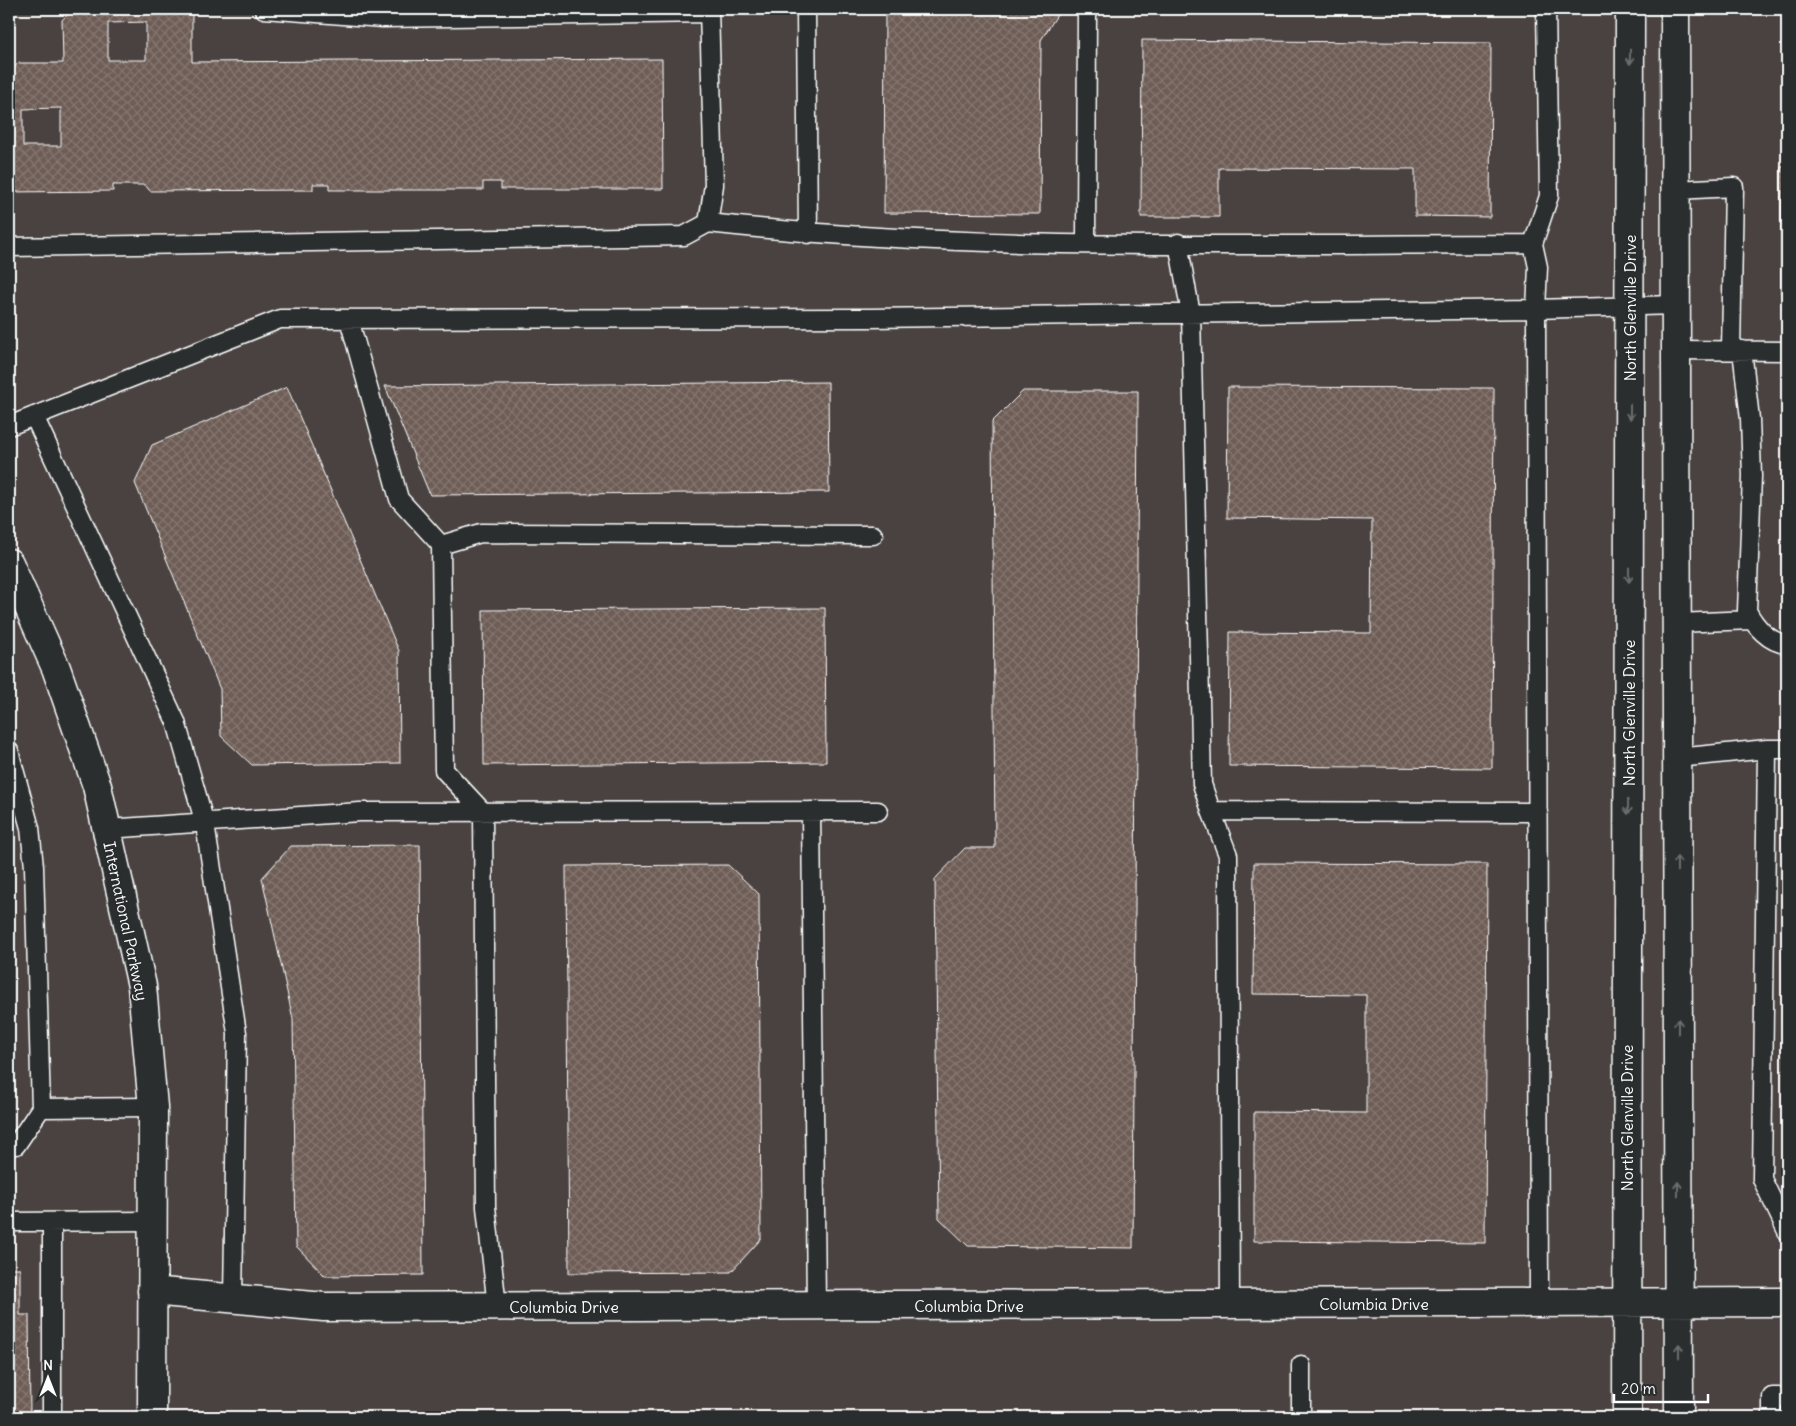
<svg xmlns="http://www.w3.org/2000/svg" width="1796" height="1426" font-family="Delius,sans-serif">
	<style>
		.built { fill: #484240 }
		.building { fill: url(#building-cross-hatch); stroke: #fff; fill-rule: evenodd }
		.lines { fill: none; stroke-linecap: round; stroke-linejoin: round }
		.service-casing { stroke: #fff; stroke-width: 21 }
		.tertiary-casing { stroke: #fff; stroke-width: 31 }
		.service { stroke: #2a2d2e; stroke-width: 18 }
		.tertiary { stroke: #2a2d2e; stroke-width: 28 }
		.oneway { stroke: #6a6c6d }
		.labels { text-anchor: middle; stroke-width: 4; stroke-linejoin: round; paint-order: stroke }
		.street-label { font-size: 16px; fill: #fff; stroke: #2a2d2e }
	</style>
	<defs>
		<pattern id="building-cross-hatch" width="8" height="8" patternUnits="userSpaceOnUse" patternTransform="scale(1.25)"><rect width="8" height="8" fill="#6e5d56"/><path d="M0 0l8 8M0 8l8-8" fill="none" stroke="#84756f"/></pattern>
	</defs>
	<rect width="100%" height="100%" fill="#383736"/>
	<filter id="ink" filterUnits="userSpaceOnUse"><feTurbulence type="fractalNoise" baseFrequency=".02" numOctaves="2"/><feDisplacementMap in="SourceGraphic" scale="10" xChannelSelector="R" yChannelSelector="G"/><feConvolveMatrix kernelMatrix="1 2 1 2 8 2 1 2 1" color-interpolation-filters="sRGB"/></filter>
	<g filter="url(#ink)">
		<!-- built -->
		<path class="built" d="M9 9H1787V1417H9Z"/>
		<!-- building -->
		<path class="building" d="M73 9H192V62L662 59 663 189H501V182H483V190H329V184H313V190L150 191 145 185H113V191L9 192V73L18 63H63L62 20ZM146 22V60H108V23ZM61 108V146H23V109Z
			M885 9H1059V12L1041 40 1040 214 884 213Z
			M1142 40 1491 43 1490 217 1415 216V169L1219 168V217H1141Z
			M1781 167H1787V294H1781Z
			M828 382 829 492 430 495 385 386Z
			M287 387 399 651 400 763 252 765 221 736 220 689 135 483 152 445Z
			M1228 387 1494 388 1492 768 1229 766 1230 632 1371 633 1372 520 1227 518Z
			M1023 391H1138L1133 1248 968 1246 939 1218 935 879 965 848H995L992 422Z
			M825 608 826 762 484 765 483 610Z
			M420 845 423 1275 325 1276 296 1246 293 1019 262 878 291 846Z
			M1254 863 1487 864 1485 1243 1254 1241V1112L1366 1113V995L1253 994Z
			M728 865 759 894 761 1239 731 1272 569 1273 566 866Z
			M9 1268H20V1315H29L30 1417H9Z"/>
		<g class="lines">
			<!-- service casing -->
			<g class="service-casing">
				<path id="service" d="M264 9 383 18 709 13
					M806 9 808 234
					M1676 190 1734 187 1731 350
					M708 223C981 253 1258 244 1533 244L1549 196 1546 9
					M1178 243 1191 314 1202 784 1211 811
					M1086 244 1087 9
					M1533 244 1538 267 1536 309 1539 1304
					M9 247 684 236 708 223 714 185 709 9
					M349 319 399 499 441 545 444 770 483 812 486 1207 497 1307
					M1676 350 1787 351
					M1742 350 1750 419 1752 476 1747 611C1755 626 1769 643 1787 644
					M34 416 176 722 205 824 237 1033 233 1299
					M9 426 280 319 869 318 1536 309 1676 305
					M441 545 481 533 873 535
					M1677 623 1752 620
					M1767 749H1787
					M9 751 30 828 34 867 41 1108
					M1677 758 1767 749 1762 1179 1787 1231
					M811 811 816 1306
					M107 829 360 812 878 811
					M9 1145H16L41 1108 153 1107
					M9 1222 152 1221
					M1230 1305 1228 855 1211 811 1538 812
					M1301 1365V1417
					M52 1417V1222
					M1772 1417V1397H1787"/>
			</g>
			<!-- tertiary casing -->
			<g class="tertiary-casing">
				<path id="tertiary" d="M1675 9 1679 1417
					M9 563 56 668 97 786 142 986 153 1107 152 1417
					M152 1291 324 1307 1787 1302
					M1627 1417 1630 9"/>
			</g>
			<!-- service -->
			<use href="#service" class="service"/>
			<!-- tertiary -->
			<use href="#tertiary" class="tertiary"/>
		</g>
		<!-- one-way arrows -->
		<defs><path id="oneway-shaft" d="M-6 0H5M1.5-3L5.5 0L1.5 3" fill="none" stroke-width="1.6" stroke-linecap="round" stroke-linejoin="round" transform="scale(1.25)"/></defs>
		<g class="oneway">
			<use href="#oneway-shaft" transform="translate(1630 57) rotate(90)"/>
			<use href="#oneway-shaft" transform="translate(1630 412) rotate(90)"/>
			<use href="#oneway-shaft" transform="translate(1629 575) rotate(90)"/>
			<use href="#oneway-shaft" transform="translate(1628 807) rotate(90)"/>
			<use href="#oneway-shaft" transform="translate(1677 864) rotate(-90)"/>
			<use href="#oneway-shaft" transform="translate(1678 1026) rotate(-90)"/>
			<use href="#oneway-shaft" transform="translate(1678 1189) rotate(-90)"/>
			<use href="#oneway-shaft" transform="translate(1679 1351) rotate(-90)"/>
		</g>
	</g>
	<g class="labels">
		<!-- street labels -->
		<g class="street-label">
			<text transform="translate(1630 308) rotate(-90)" y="6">North Glenville Drive</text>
			<text transform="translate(1629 713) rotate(-90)" y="6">North Glenville Drive</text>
			<text transform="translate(126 921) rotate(78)" y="6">International Parkway</text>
			<text transform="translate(1627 1118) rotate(-90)" y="6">North Glenville Drive</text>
			<text x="1374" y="1310">Columbia Drive</text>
			<text x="969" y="1312">Columbia Drive</text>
			<text x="564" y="1313">Columbia Drive</text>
		</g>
	</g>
	<!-- margin -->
	<rect width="1796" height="1426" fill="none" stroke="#2a2d2e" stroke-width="30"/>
	<rect x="15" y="15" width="1766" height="1396" fill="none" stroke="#fff" stroke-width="2" filter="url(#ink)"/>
	<!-- north arrow -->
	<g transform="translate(48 1378)" stroke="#2a2d2e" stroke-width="4" paint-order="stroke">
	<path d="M0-4L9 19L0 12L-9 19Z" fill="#ffffff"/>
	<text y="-8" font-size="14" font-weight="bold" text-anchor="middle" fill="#ffffff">N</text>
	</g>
	<!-- scale -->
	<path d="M1614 1394v8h94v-8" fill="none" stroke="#ffffff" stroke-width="2.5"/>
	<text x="1621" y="1394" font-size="15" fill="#ffffff" stroke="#2a2d2e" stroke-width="4" paint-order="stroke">20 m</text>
</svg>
